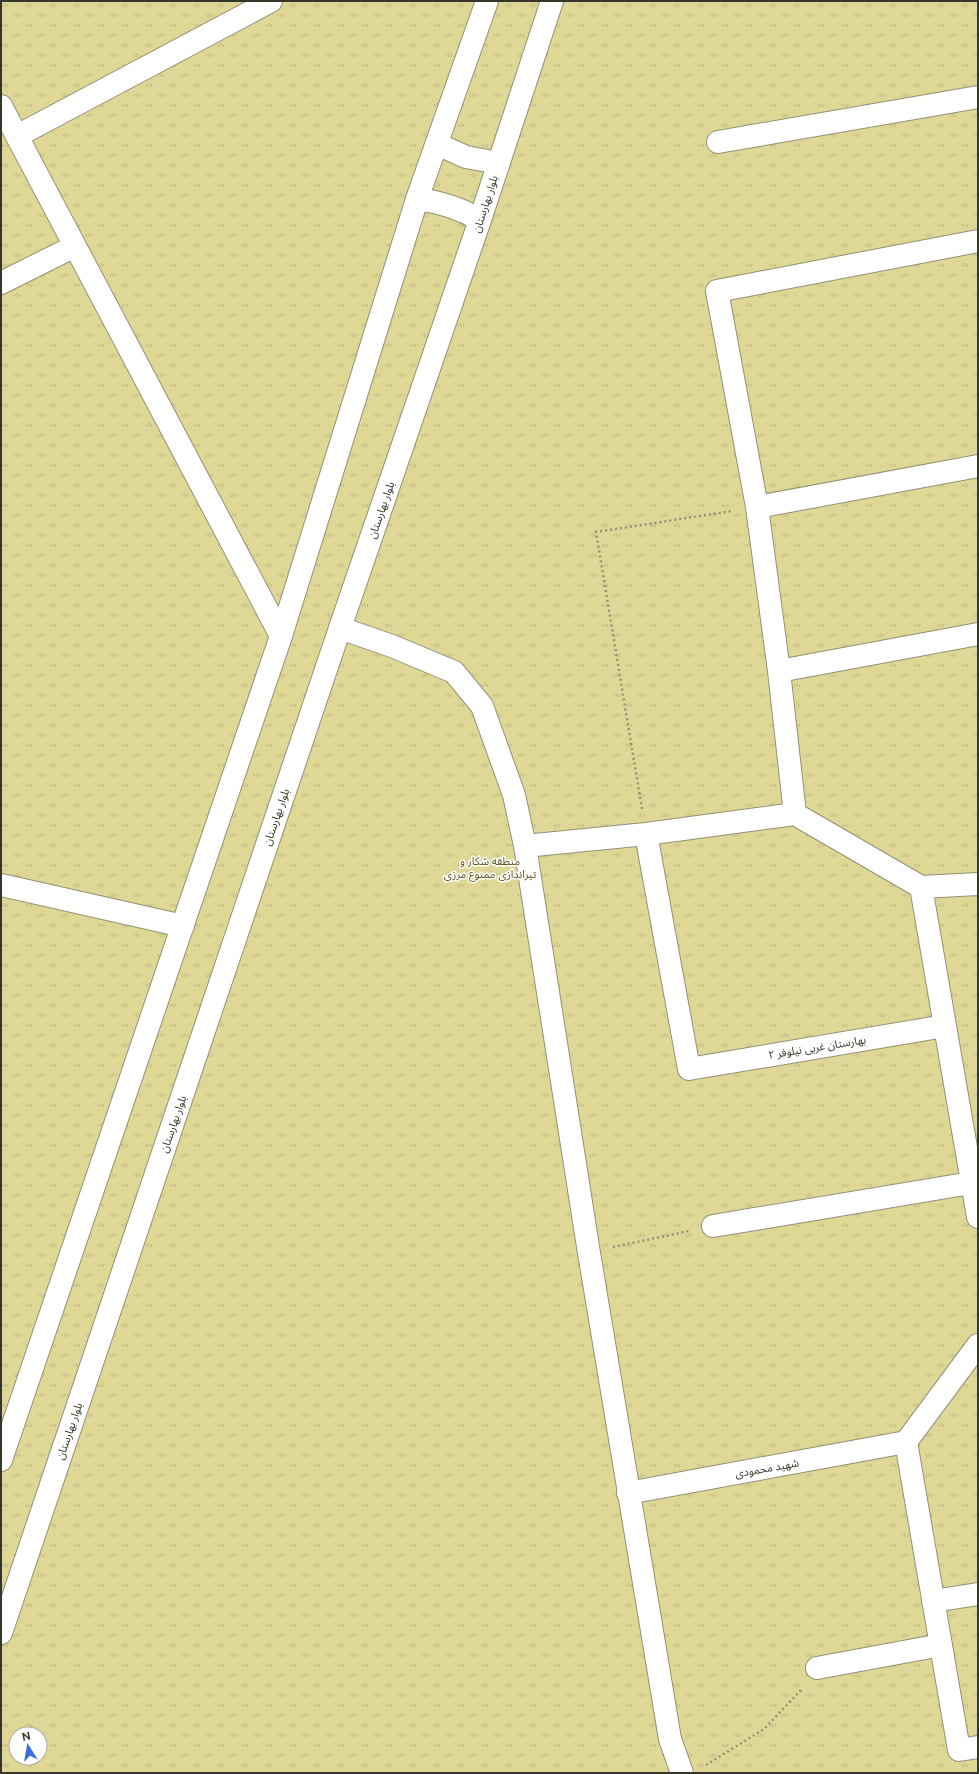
<svg xmlns="http://www.w3.org/2000/svg" width="979" height="1774" font-family="'Public Sans','Noto Sans Arabic',sans-serif">
	<style>
		.park { fill: url(#park-tufts); fill-rule: evenodd }
		.lines { fill: none; stroke-linecap: round; stroke-linejoin: round }
		.street-casing { stroke: #949175; stroke-width: 24 }
		.secondary-casing { stroke: #949175; stroke-width: 24 }
		.path { stroke: #94927d; stroke-width: 2.5; stroke-dasharray: 2 3; stroke-linecap: butt }
		.street { stroke: #fff; stroke-width: 22 }
		.secondary { stroke: #fff; stroke-width: 22 }
		.labels { text-anchor: middle; stroke-width: 3; stroke-linejoin: round; paint-order: stroke }
		.street-label { font-size: 11px; fill: #37362a; stroke: #fff }
		.park-label { font-size: 11px; fill: #5f581d; stroke: #fff }
	</style>
	<defs>
		<pattern id="park-tufts" width="24" height="20" patternUnits="userSpaceOnUse"><rect width="24" height="20" fill="#ded795"/><path d="M3 7l-1-3M5 7V3M7 7l1-3M15 17l-1-3M17 17v-4M19 17l1-3" fill="none" stroke="#bfb981"/></pattern>
	</defs>
	<rect width="100%" height="100%" fill="#e7e5c7"/>
	<!-- park -->
	<path class="park" d="M1 1H978V1773H1ZM16 1734H40V1758H16Z"/>
	<g class="lines">
		<!-- street casing -->
		<g class="street-casing">
			<path id="street" d="M1 106 281 636
				M17 136 271 1
				M718 142 978 97
				M1 283 75 246
				M757 507 717 291 978 241
				M340 628 392 646 454 672 482 706 514 795 525 846 646 834 795 814 921 887 978 884
				M779 671 978 634
				M795 814 779 671 757 507 978 466
				M646 834 689 1069 945 1026
				M525 846 589 1253 670 1739 682 1773
				M1 885 183 926
				M921 887 978 1217
				M713 1226 971 1183
				M978 1345 906 1442 959 1750 978 1747
				M628 1493 906 1442
				M933 1601 978 1594
				M817 1668 941 1645"/>
		</g>
		<!-- secondary casing -->
		<g class="secondary-casing">
			<path id="secondary" d="M437 144 466 157 499 163
				M417 199C441 202 460 208 480 220
				M1 1460 281 636 417 199 487 1
				M1 1633 340 628 480 220 552 1"/>
		</g>
		<!-- path -->
		<path class="path" d="M642 809 596 532 732 511
			M613 1247 689 1231
			M706 1765 764 1729 803 1688"/>
		<!-- street -->
		<use href="#street" class="street"/>
		<!-- secondary -->
		<use href="#secondary" class="secondary"/>
	</g>
	<g class="labels">
		<!-- street labels -->
		<g class="street-label">
			<text transform="translate(485 204) rotate(-72)" y="4">بلوار بهارستان</text>
			<text transform="translate(381 510) rotate(-71)" y="4">بلوار بهارستان</text>
			<text transform="translate(276 817) rotate(-71)" y="4">بلوار بهارستان</text>
			<text transform="translate(817 1047) rotate(-9)" y="4">بهارستان غربی نیلوفر ۲</text>
			<text transform="translate(173 1124) rotate(-71)" y="4">بلوار بهارستان</text>
			<text transform="translate(69 1431) rotate(-71)" y="4">بلوار بهارستان</text>
			<text transform="translate(767 1468) rotate(-10)" y="4">شهید محمودی</text>
		</g>
		<!-- park labels -->
		<g class="park-label">
			<text x="490" y="865">منطقه شکار و<tspan x="490" dy="13">تیراندازی ممنوع مرزی</tspan></text>
		</g>
	</g>
	<!-- border -->
	<rect width="979" height="1774" fill="none" stroke="#37362a" stroke-width="4"/>
	<!-- north arrow -->
	<g transform="translate(28 1746) rotate(349)"><circle r="19" fill="#ffffff" stroke="#afafaa"/>
	<path d="M0-3L7 15L0 10L-7 15Z" fill="#386fdf"/>
	<text y="-6" font-size="11" font-weight="bold" text-anchor="middle" fill="#37362a">N</text>
	</g>
</svg>
